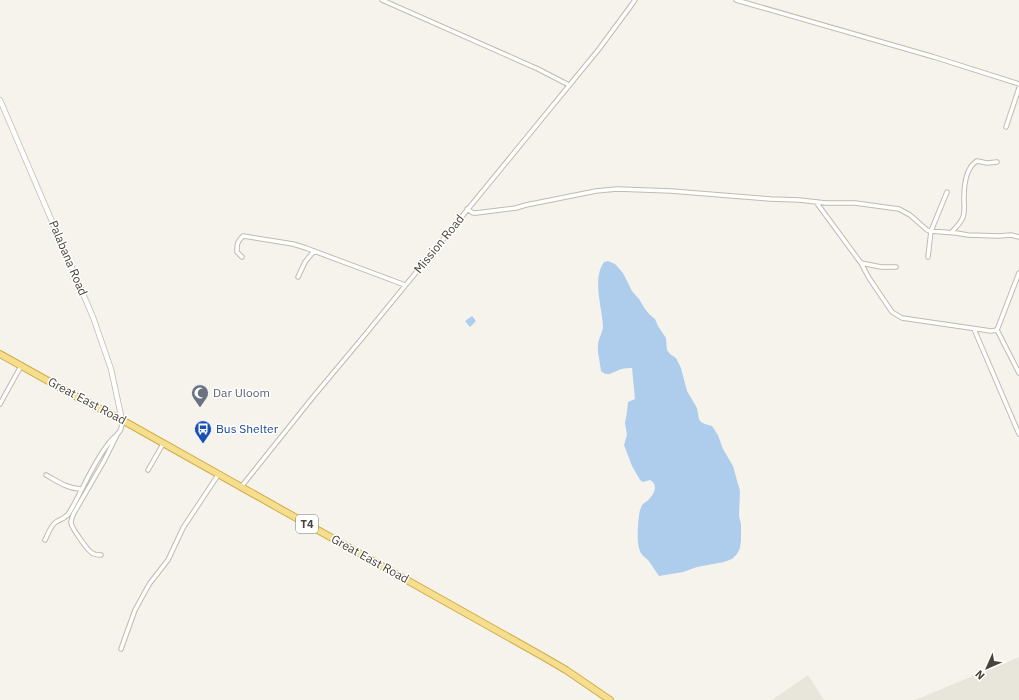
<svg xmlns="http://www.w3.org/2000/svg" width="1019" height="700" font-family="'IBM Plex Sans',sans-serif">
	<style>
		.residential { fill: #e8e5da }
		.water { fill: #aecdec }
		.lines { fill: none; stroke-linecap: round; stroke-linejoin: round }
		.minor-casing { stroke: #c0bbaf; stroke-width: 5.5 }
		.tertiary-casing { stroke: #c0bbaf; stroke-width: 6 }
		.trunk-casing { stroke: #d2ac48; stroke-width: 8 }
		.minor { stroke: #fff; stroke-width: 3.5 }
		.tertiary { stroke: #fff; stroke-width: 4.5 }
		.trunk { stroke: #f5de8e; stroke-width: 6 }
		.labels { text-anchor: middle; stroke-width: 3; stroke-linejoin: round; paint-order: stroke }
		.shield { fill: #fff; stroke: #807c75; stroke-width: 1 }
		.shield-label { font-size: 11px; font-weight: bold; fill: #49443a }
		.street-label { font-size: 12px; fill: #49443a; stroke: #fff }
		.worship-label { font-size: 12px; fill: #5b616d; stroke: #fff; text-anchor: start }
		.transit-label { font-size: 12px; fill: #164399; stroke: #fff; text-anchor: start }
	</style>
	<rect width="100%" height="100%" fill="#f5f3ec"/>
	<!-- residential -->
	<path class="residential" d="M1019 657V700H915Z
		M808 675 824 700H772Z"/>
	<!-- water -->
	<path class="water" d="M608 261 615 264 623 273 632 291 639 299 645 309 650 315 655 319 658 326 666 338 667 350 670 354 676 358 681 368 687 391 697 408 699 419 701 422 705 424 712 426 718 435 723 449 733 466 740 491 739 516 741 524V540L740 548 737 554 732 559 724 562 697 567 683 572 659 576C655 571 652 565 648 560 645 557 641 555 640 551 636 543 638 519 640 510 641 508 641 506 643 504 645 502 648 501 650 498 655 493 658 484 650 480L643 482 640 480 632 466 624 445 627 435 625 423 627 412 628 402 635 399 632 368C629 368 625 368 622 369 614 371 608 378 601 371 600 362 597 352 598 344 599 337 603 332 603 326 602 307 592 279 604 262Z
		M472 316 476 321 470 327 465 321Z"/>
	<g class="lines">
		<!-- minor casing -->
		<g class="minor-casing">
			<path id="minor" d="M382 0 538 69 569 85
				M736 0 934 57 1019 84
				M1006 127 1019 88
				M816 202 861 263 869 278 892 312 902 318 991 331 997 330
				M467 209 473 213H476L516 208 526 205 596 191 617 189 671 191 770 199 799 200 826 203H855L899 209 910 215 927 230 930 231 956 233 968 235 999 236 1011 235 1019 237
				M952 232C955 228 961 223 963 217 965 212 964 204 964 198 964 187 965 168 977 161L987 163 997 162
				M242 257 237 252C237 244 237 242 243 236L293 244 306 248 405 285
				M928 257 931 231 947 192
				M861 263 881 267H896
				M1019 273 997 330 1019 373
				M298 277 305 262 314 251
				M974 329 1019 434
				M0 404 21 366
				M148 470 163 444
				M46 475C57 481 68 489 81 489
				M241 487 313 397 364 336 599 49 630 7 635 0
				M45 540C48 534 51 525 56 522 61 519 66 518 69 513 83 490 92 464 109 443 116 433 122 435 122 420
				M101 555C98 555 95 555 92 553 87 550 72 528 71 523 71 519 72 517 74 513L104 461 117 435
				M121 649 135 610 146 590 150 583 168 560 183 528 218 475"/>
		</g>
		<!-- tertiary casing -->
		<g class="tertiary-casing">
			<path id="tertiary" d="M0 100 93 317 111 369 122 420"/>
		</g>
		<!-- trunk casing -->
		<g class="trunk-casing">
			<path id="trunk" d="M0 354 77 397 122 420 542 656 566 670 610 700"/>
		</g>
		<!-- minor -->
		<use href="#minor" class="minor"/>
		<!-- tertiary -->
		<use href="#tertiary" class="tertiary"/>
		<!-- trunk -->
		<use href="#trunk" class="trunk"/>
	</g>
	<!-- icons -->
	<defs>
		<g id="mosque-pin" transform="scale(0.9)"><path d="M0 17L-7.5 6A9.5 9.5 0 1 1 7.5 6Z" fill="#6b7280" stroke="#fff"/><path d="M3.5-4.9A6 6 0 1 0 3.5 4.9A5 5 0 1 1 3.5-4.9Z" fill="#fff"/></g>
		<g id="bus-pin" transform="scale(0.9)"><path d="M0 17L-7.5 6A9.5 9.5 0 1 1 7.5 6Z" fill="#1a4fb4" stroke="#fff"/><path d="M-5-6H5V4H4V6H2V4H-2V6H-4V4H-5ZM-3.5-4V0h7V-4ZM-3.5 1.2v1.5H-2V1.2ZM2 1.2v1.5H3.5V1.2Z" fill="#fff"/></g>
	</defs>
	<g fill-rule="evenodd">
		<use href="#mosque-pin" x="200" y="393"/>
		<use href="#bus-pin" x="203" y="429"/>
	</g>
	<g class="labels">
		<!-- shield labels -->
		<rect class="shield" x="296" y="515" width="22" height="18" rx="3"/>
		<g class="shield-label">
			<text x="307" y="528">T4</text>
		</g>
		<!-- street labels -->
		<g class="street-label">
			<text transform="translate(439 244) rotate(-51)" y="4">Mission Road</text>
			<text transform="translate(68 258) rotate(67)" y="4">Palabana Road</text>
			<text transform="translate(87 401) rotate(28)" y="4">Great East Road</text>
			<text transform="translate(370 559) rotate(29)" y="4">Great East Road</text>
		</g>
		<!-- worship labels -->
		<g class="worship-label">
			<text x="213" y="397">Dar Uloom</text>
		</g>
		<!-- transit labels -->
		<g class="transit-label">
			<text x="216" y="433">Bus Shelter</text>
		</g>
	</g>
	<!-- north arrow -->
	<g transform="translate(987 668) rotate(225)" stroke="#ffffff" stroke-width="3" paint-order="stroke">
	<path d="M0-3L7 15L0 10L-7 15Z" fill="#49443a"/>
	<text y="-6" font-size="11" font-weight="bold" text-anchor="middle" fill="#49443a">N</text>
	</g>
</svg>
